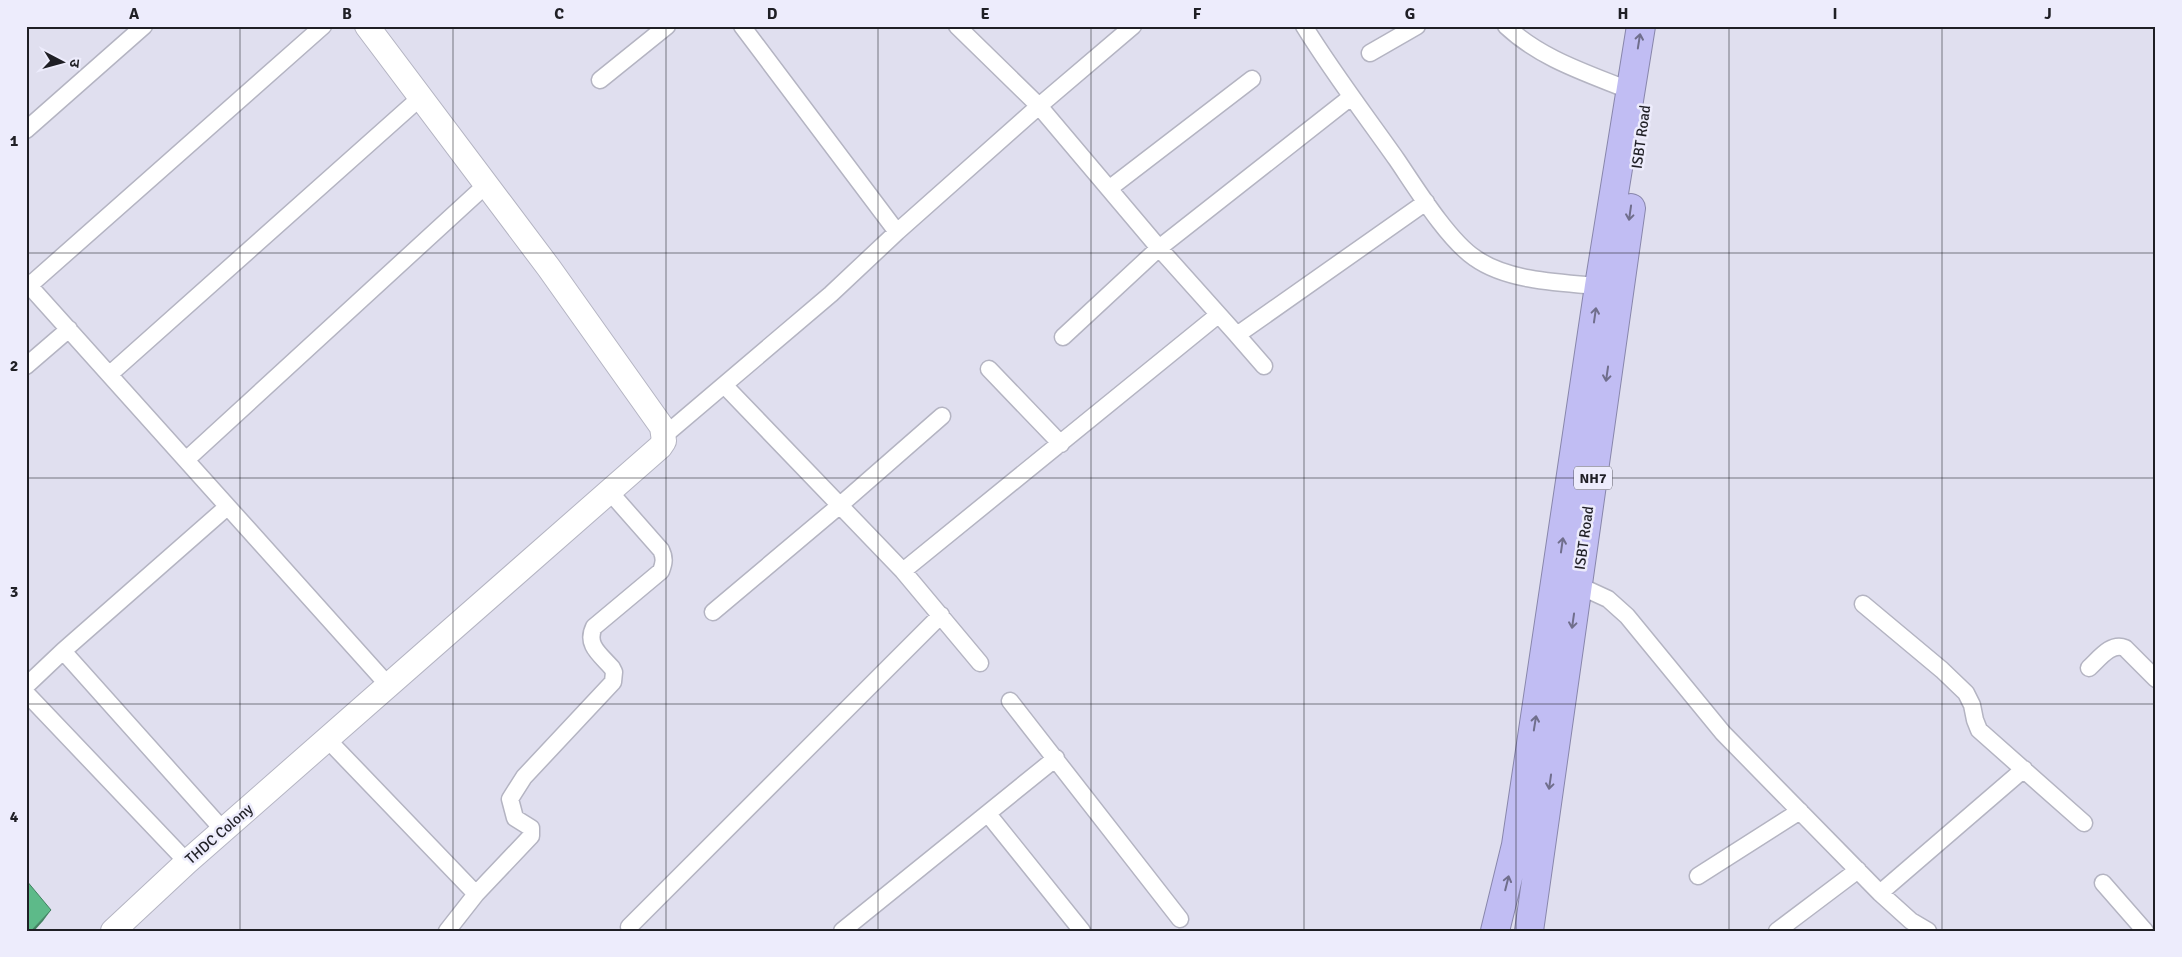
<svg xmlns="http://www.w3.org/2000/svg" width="2182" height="957" font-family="Signika,'Noto Sans Devanagari',sans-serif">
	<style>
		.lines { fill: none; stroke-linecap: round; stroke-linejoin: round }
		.street-casing { stroke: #b4b4c2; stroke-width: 19 }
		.secondary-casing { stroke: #b4b4c2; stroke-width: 26 }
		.highway-casing { stroke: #8886ab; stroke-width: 30 }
		.street { stroke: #fff; stroke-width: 16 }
		.secondary { stroke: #fff; stroke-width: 24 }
		.highway { stroke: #c1bdf3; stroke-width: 28 }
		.shaded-wall { fill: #418260 }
		.building { fill: #5dba89; stroke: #418260 }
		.oneway { stroke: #706e8c }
		.grid { fill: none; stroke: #1f1f25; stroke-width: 1; stroke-opacity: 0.55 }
		.labels { text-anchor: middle; stroke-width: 5; stroke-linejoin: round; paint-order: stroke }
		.shield { fill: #edecfc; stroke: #5d5c66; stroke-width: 1 }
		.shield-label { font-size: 14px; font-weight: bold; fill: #1f1f25 }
		.street-label { font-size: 15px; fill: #1f1f25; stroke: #edecfc }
		.neatline { fill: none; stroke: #1f1f25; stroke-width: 2 }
		.grid-label { font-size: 16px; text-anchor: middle; font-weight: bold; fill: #1f1f25 }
	</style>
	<rect width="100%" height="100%" fill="#e0dfef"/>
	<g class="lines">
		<!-- street casing -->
		<g class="street-casing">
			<path id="street" d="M742 26 897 232
				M957 26 1039 106 1159 248 1237 335 1426 202
				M1304 26C1333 73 1366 116 1397 160 1416 188 1448 240 1475 258 1507 281 1561 283 1599 286
				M1506 26C1541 59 1587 73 1631 91
				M1370 53 1417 26
				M600 80 667 26
				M26 130 144 26
				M1110 188 1252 79
				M26 282 388 685
				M30 285 323 26
				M1237 335 1264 366
				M1063 337 1159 248 1351 97
				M26 366 69 329
				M989 369 1061 444
				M110 374 421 97
				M725 386 903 571 980 663
				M665 435 831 294 897 232 1039 106 1133 26
				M186 460 487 184
				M903 571 1218 315
				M1571 582 1608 599 1627 616 1723 733 1880 893 1911 921 1928 931
				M1863 604 1942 670 1966 693 1972 705 1975 720 1979 730 2084 823
				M713 612 839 506 942 416
				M63 651 224 831
				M2089 668C2099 659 2111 642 2125 648L2156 679
				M26 686 63 651 227 507
				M26 693 187 862
				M1010 701 1180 919
				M328 740 476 894
				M988 814 1082 931
				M1698 876 1800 811
				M2103 883 2145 931
				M1880 893 2024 769
				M629 927 941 615
				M447 931 476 894 531 836V828L515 818 510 799 524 777 613 682 614 672 612 668C601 655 585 645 594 627L661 571C664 563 665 558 661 550L609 491
				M842 931 1056 758
				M1777 931 1858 870"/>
		</g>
		<!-- secondary casing -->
		<g class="secondary-casing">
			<path id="secondary" d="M113 931 187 862 660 447 664 441 662 427 549 268 367 26"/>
		</g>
		<!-- highway casing -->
		<g class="highway-casing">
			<path id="highway" d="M1495 931 1516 845 1599 286 1641 26
				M1529 931 1631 208"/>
		</g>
		<!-- street -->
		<use href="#street" class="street"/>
		<!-- secondary -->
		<use href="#secondary" class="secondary"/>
		<!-- highway -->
		<use href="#highway" class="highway"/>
	</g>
	<!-- shaded-wall -->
	<path class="shaded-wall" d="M51 910 43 921 34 931H31Z"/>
	<!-- building -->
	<path class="building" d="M26 880 51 910 31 931H26Z"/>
	<!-- one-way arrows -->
	<defs><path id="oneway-shaft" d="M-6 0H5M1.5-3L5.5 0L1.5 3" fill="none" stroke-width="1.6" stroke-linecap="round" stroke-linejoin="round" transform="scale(1.25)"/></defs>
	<g class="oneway">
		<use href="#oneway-shaft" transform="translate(1639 41) rotate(-81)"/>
		<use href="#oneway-shaft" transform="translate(1630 213) rotate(98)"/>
		<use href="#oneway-shaft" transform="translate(1595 315) rotate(-82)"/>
		<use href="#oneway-shaft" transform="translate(1607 374) rotate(98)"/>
		<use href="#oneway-shaft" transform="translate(1562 545) rotate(-82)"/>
		<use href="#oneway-shaft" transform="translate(1573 621) rotate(98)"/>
		<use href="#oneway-shaft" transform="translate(1535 723) rotate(-81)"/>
		<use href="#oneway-shaft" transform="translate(1550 782) rotate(98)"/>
		<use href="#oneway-shaft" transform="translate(1507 883) rotate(-76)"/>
	</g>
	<!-- grid -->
	<path class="grid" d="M240 26V931M453 26V931M666 26V931M878 26V931M1091 26V931M1304 26V931M1516 26V931M1729 26V931M1942 26V931M26 253H2156M26 478H2156M26 704H2156"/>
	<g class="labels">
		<!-- shield labels -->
		<rect class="shield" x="1574" y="466.5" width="38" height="23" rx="4"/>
		<g class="shield-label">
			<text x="1593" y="483">NH7</text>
		</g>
		<!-- street labels -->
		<g class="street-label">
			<text transform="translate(1641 137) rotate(-82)" y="5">ISBT Road</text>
			<text transform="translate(1584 538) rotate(-82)" y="5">ISBT Road</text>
			<text transform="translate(219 834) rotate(-41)" y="5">THDC Colony</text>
		</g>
	</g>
	<!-- border -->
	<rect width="2182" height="957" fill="none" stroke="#edecfc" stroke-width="55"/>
	<!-- north arrow -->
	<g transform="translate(62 62) rotate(96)" stroke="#edecfc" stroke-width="4" paint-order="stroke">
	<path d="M0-4L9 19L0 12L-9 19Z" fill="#1f1f25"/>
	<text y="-8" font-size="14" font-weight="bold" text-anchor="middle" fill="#1f1f25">उ</text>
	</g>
	<rect x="28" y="28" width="2126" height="902" class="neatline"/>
	<g class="grid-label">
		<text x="134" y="19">A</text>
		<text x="347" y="19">B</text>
		<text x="559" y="19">C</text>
		<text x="772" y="19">D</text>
		<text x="985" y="19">E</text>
		<text x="1197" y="19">F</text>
		<text x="1410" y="19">G</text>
		<text x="1623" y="19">H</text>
		<text x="1835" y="19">I</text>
		<text x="2048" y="19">J</text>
		<text x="14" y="146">1</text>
		<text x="14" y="371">2</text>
		<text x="14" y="597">3</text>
		<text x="14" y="822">4</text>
	</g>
</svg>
